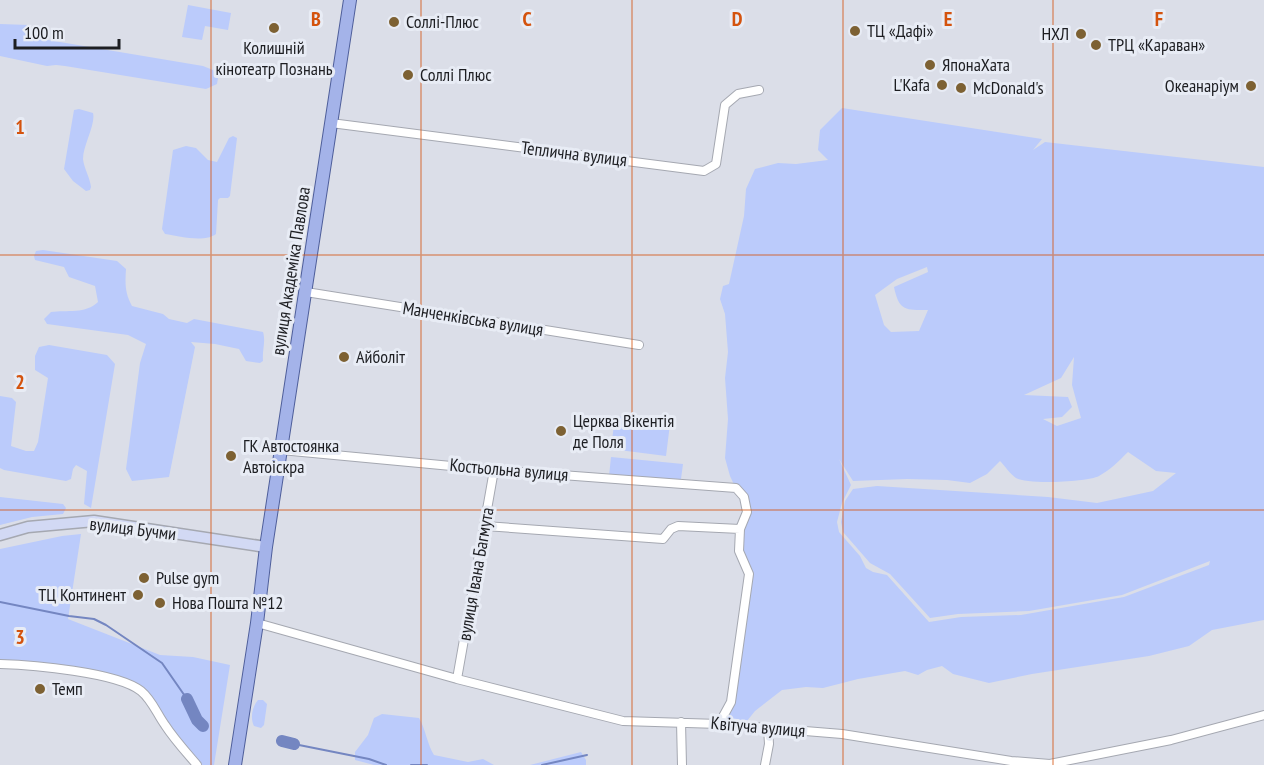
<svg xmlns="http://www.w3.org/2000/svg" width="1264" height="765" font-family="'PT Sans Narrow',sans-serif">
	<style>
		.green { fill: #bbcbfb; fill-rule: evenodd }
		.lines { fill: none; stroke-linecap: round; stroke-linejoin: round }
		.stream { stroke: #7486c1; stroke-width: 2 }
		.river { stroke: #7486c1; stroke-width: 12 }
		.street-casing { stroke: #a5a8b1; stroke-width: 10 }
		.secondary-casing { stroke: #a5a8b1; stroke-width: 13 }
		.primary-casing { stroke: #4e5e9a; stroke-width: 14 }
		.street { stroke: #fff; stroke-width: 8 }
		.secondary { stroke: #d2d9f4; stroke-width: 10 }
		.primary { stroke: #a4b3e9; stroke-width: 12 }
		.grid { fill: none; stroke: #d4530e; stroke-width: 1.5; stroke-opacity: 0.55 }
		.poi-dot { fill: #7d6133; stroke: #e8ecf5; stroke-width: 2 }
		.labels { text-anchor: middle; stroke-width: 6; stroke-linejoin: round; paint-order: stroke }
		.poi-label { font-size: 18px; fill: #1d1e22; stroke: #e8ecf5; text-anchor: start }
		.street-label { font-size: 18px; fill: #1d1e22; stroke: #e8ecf5 }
		.grid-label { font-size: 20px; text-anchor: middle; font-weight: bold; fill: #d4530e; stroke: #e8ecf5; stroke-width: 6; stroke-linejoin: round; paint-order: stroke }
	</style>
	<rect width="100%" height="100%" fill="#dbdee8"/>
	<!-- green -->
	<path class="green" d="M188 5 231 13 228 30 205 26 202 40 182 37Z
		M0 24 29 25 34 33 48 40 203 66 213 70 218 78 217 84 206 89 65 66 56 65 47 66 0 56Z
		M842 108 1042 139 1033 150 1045 142 1264 167V620L1212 630 1189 646 1149 656 1032 674 989 683 953 674 942 666 927 670 918 675 905 671 858 679 823 688 806 687 782 690 755 711 743 726 719 724 731 702 749 574 739 551 747 512 730 476 725 458 728 419 725 378 728 352 725 314 720 299 723 286 729 284 744 216 746 189 755 169 778 163 796 164 828 160 818 150 820 130ZM927 267 928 272 894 287C899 311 905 310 928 310L919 331 891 332 884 325 875 295 897 279ZM1074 357 1072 385 1081 418 1057 426 1043 419 1062 417 1072 407 1068 397 1024 395 1061 378ZM1128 452 1156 471 1176 473 1153 491 1097 503 1048 497 877 486 853 489 845 501 841 522 843 532 870 563 890 574 930 618 958 614 1029 611 1122 595 1210 561 1209 565 1124 597 1021 615 961 617 929 622 887 575 873 572 866 568 860 556 839 532 837 522 842 503 851 485 839 459 853 481 907 479 947 480 970 483 987 474 1000 461C1005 466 1010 474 1016 478 1028 485 1087 482 1099 476 1110 470 1119 461 1128 452Z
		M79 109 93 113C96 124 83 145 83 159 84 168 90 178 91 187L90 190 86 191 73 181 64 169 74 110Z
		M233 136 237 138 230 196 228 198H220L218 200 216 234C204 243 179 236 165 234L162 229 173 150 186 146 196 148 208 160 217 162 229 138Z
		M43 250 117 261 126 269C125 284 125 293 132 306L163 314 169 319 187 323 194 319 263 332C266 342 262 350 263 361L260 363 246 361 239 349 215 344 191 342 195 347 169 477 132 481 126 469 140 363 146 344 128 335 47 324 44 319 51 312C67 310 86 314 98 302L95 286 69 277 64 267 35 260 34 256 36 251Z
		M49 345 107 355 115 364 91 508 84 504 87 471 76 465 73 469 71 479 66 481 4 470 0 468V396L12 398 16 402 11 446 26 451H34L38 442 48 378 35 370V356L39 347Z
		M615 416 670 424 666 456 611 449Z
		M611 457 683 464 681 479 609 476Z
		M0 497 63 504 66 508 63 514 32 517 0 525Z
		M81 534 68 619 160 655 193 657 230 665 214 765H197L143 693 111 679 0 664V549L62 536Z
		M258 700H263L267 704 264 725 261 728 254 726C250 718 252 707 258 700Z
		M382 714 419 718C426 730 427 744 434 755L468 762 483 759 494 765H374L355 760V752L368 735 374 718Z
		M581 752 586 760V765H530Z"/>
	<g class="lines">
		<!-- stream -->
		<path class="stream" d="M0 602 69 616 94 619 106 625 162 663 187 699
			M294 744 369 759 386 765
			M411 765H427
			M542 765 587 755"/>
		<!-- river -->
		<path class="river" d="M187 699 197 720 203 726
			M282 741 294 744"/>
		<!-- street casing -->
		<g class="street-casing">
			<path id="street" d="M331 123 704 171 716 164 725 105 738 94 759 90
				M306 292 639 345
				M281 450 494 470 736 488 744 497 747 512 740 529 739 551 749 574 731 702 719 724
				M485 526 663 539 671 529 678 526 740 529
				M257 623 457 679 623 721 719 724 842 734 1011 761 1050 764 1171 740 1264 715
				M0 664C32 665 117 672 141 691 152 700 157 714 165 725 174 739 186 752 197 765
				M457 679 494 470
				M681 722 682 765
				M765 765 769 744 768 728"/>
		</g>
		<!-- secondary casing -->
		<g class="secondary-casing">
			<path id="secondary" d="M0 535 28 527 94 521 266 547"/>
		</g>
		<!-- primary casing -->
		<g class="primary-casing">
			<path id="primary" d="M235 765 257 623 266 547 350 0"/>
		</g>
		<!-- street -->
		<use href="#street" class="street"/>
		<!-- secondary -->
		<use href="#secondary" class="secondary"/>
		<!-- primary -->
		<use href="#primary" class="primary"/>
	</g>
	<!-- grid -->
	<path class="grid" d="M211 0V765M421 0V765M632 0V765M843 0V765M1053 0V765M0 255H1264M0 510H1264"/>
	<!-- markers -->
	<g class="poi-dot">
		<circle cx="394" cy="22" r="6"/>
		<circle cx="274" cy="28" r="6"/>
		<circle cx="855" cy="31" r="6"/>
		<circle cx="1081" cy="34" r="6"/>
		<circle cx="1096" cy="45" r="6"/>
		<circle cx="930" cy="65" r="6"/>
		<circle cx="408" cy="75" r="6"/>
		<circle cx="942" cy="85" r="6"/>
		<circle cx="1251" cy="86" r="6"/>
		<circle cx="961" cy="88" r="6"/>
		<circle cx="344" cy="357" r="6"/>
		<circle cx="561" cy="431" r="6"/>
		<circle cx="231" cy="456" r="6"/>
		<circle cx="144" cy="578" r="6"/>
		<circle cx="138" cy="595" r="6"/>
		<circle cx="160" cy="603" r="6"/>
		<circle cx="40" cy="689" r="6"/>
	</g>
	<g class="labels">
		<!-- poi labels -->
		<g class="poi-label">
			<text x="406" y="28">Соллі-Плюс</text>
			<text x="867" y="37">ТЦ «Дафі»</text>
			<text x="1069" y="40" text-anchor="end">НХЛ</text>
			<text x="1108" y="51">ТРЦ «Караван»</text>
			<text x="274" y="54" text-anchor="middle">Колишній<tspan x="274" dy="21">кінотеатр Познань</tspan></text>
			<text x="942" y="71">ЯпонаХата</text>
			<text x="420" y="81">Соллі Плюс</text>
			<text x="930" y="91" text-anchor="end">L'Kafa</text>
			<text x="1239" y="92" text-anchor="end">Океанаріум</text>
			<text x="973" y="94">McDonald's</text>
			<text x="356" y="363">Айболіт</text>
			<text x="573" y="427">Церква Вікентія<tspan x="573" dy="21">де Поля</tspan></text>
			<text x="243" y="452">ГК Автостоянка<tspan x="243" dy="21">Автоіскра</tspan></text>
			<text x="156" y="584">Pulse gym</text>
			<text x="126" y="601" text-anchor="end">ТЦ Континент</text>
			<text x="172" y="609">Нова Пошта №12</text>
			<text x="52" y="695">Темп</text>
		</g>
		<!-- street labels -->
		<g class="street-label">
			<text transform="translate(574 154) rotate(7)" y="6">Теплична вулиця</text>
			<text transform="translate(291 271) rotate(-81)" y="6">вулиця Академіка Павлова</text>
			<text transform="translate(473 319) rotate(9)" y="6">Манченківська вулиця</text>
			<text transform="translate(509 470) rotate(5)" y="6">Костьольна вулиця</text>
			<text transform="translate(133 529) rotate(7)" y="6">вулиця Бучми</text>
			<text transform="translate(476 574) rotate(-80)" y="6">вулиця Івана Багмута</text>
			<text transform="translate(758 727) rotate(5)" y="6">Квітуча вулиця</text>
		</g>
	</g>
	<g class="grid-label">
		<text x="316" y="26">B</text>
		<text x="527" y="26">C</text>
		<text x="737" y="26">D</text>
		<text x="948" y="26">E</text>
		<text x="1159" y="26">F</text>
		<text x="20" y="134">1</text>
		<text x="20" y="389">2</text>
		<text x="20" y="644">3</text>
	</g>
	<!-- scale -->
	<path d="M15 39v9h104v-9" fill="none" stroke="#1d1e22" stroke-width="3"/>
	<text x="24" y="39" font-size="18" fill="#1d1e22" stroke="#e8ecf5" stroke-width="4.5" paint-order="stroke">100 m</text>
</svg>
